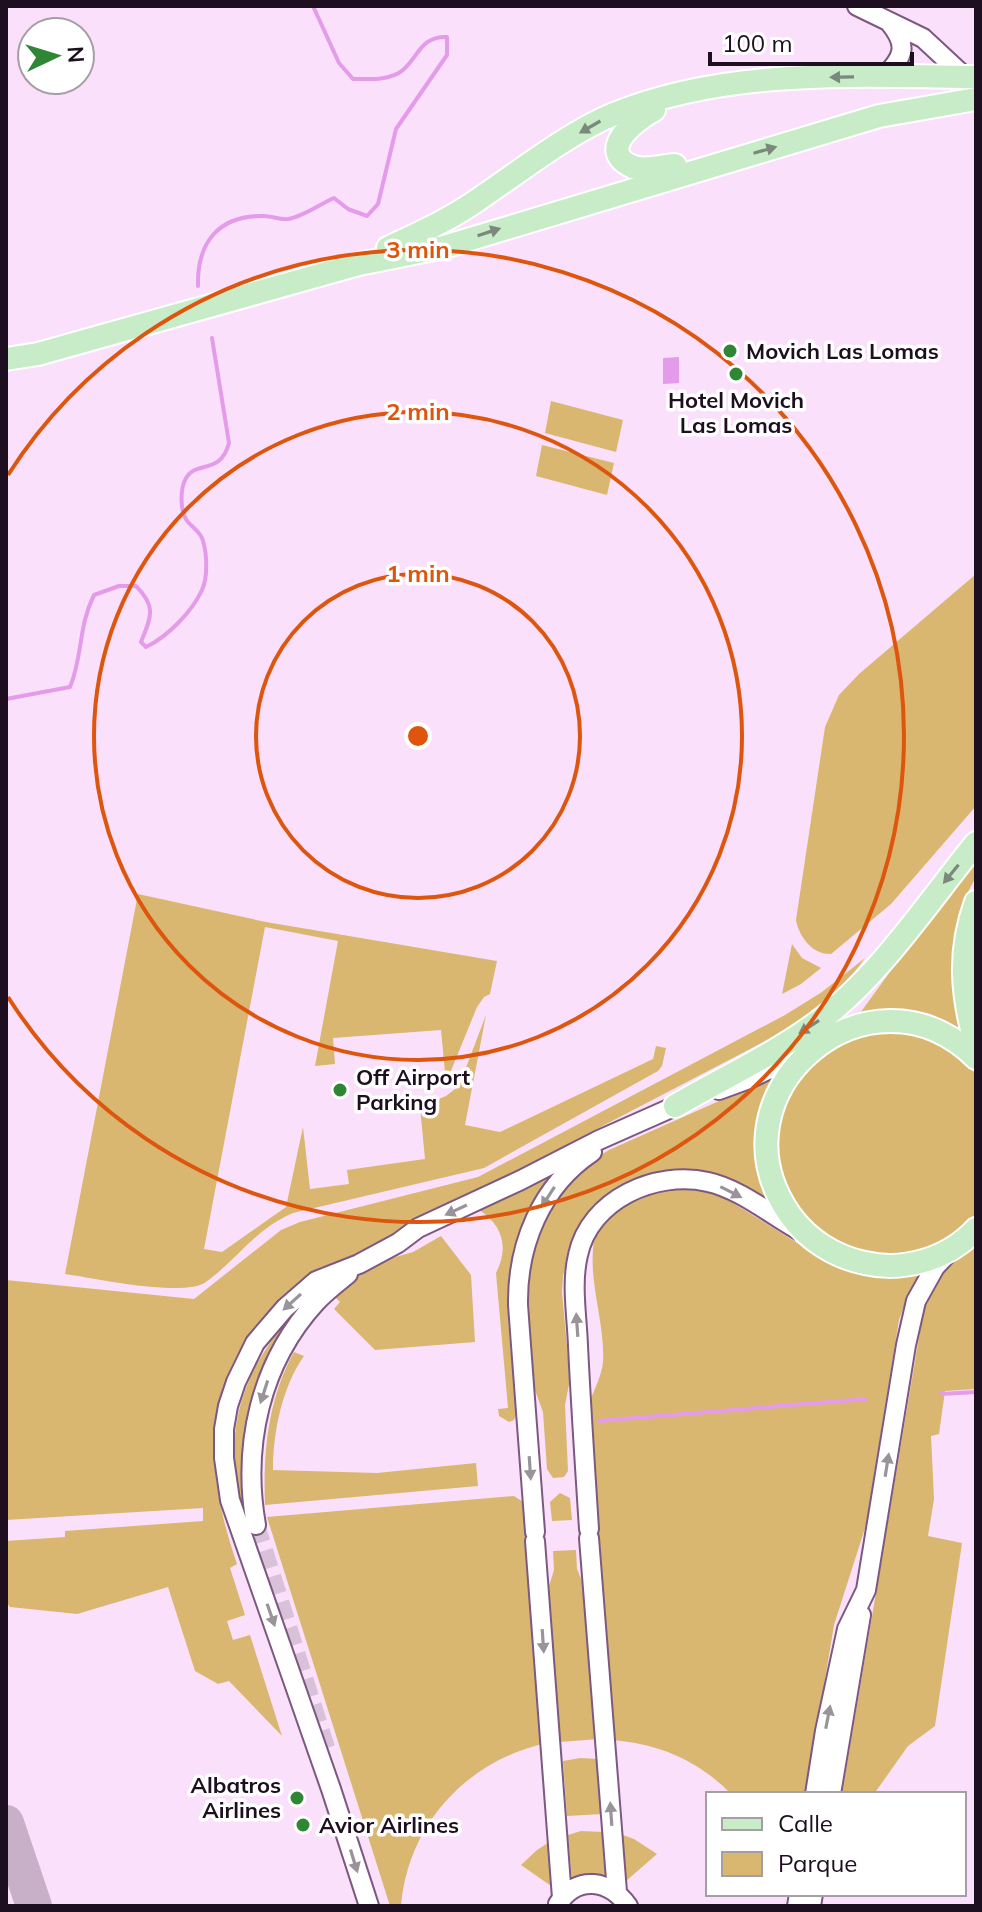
<svg xmlns="http://www.w3.org/2000/svg" width="982" height="1912" font-family="Mulish,sans-serif">
	<style>
		.green { fill: #d9b771 }
		.water { fill: #e49bea }
		.lines { fill: none; stroke-linecap: round; stroke-linejoin: round }
		.stream { stroke: #e49bea; stroke-width: 4 }
		.taxiway { stroke: #c8b0c9; stroke-width: 36 }
		.minor-tunnel { stroke: #d9c1da; stroke-width: 18; stroke-dasharray: 18 9; stroke-linecap: butt }
		.minor-casing { stroke: #7d5880; stroke-width: 22 }
		.major-casing { stroke: #fff; stroke-width: 26 }
		.minor { stroke: #fff; stroke-width: 18 }
		.major { stroke: #c8ebc8; stroke-width: 22 }
		.oneway { fill: #7b887c }
		.oneway2 { fill: #99939a }
		.ring { fill: none; stroke: #de550d; stroke-width: 4 }
		.poi-dot { fill: #2f8634; stroke: #fff; stroke-width: 3 }
		.labels { text-anchor: middle; stroke-width: 7; stroke-linejoin: round; paint-order: stroke }
		.poi-label { font-size: 22px; font-weight: bold; fill: #1d0f1f; stroke: #fff; text-anchor: start }
		.centre { fill: #de550d; stroke: #fff; stroke-width: 4 }
		.ring-label { font-size: 24px; text-anchor: middle; font-weight: bold; fill: #de550d; stroke: #fff; stroke-width: 7; stroke-linejoin: round; paint-order: stroke }
	</style>
	<rect width="100%" height="100%" fill="#fae0fb"/>
	<!-- green -->
	<path class="green" d="M551 401 623 420 616 452 545 433Z
		M542 445 614 463 607 495 536 476Z
		M976 574V806L891 904 831 954C813 955 799 937 796 920L825 727 839 695 859 674Z
		M976 853V877L969 890 958 926 971 1044 858 1016Z
		M138 894 266 922 497 961 490 994 484 997 477 1007 446 1083 441 1030 333 1038 335 1064 315 1066 338 941 265 927 204 1249 222 1252 286 1207 303 1127 310 1189 349 1184 347 1170 425 1159 420 1107 446 1096 459 1086 486 1015 465 1125 500 1132 653 1059 656 1046 666 1048 662 1066 658 1071 484 1168 293 1213C255 1229 238 1259 206 1282 184 1298 94 1278 65 1274Z
		M792 944 802 958 821 968 801 984 782 994Z
		M865 958C841 992 813 1013 777 1035L299 1284C202 1362 199 1454 237 1564L230 1568 245 1615 227 1621 233 1640 250 1635 282 1736 229 1681 218 1684 195 1671 168 1587 77 1614 10 1607 6 1602V1541L65 1537V1531L203 1521V1508L6 1520V1280L194 1299 281 1230 300 1222 478 1177 785 1015 822 992Z
		M899 1031C931 1038 953 1050 976 1074V1214C961 1230 944 1246 922 1252 865 1267 797 1235 781 1176 767 1126 790 1071 834 1045 852 1034 878 1032 899 1031Z
		M773 1077 760 1115 775 1206 751 1189 723 1177 708 1173H662L572 1246 563 1276 562 1292 570 1379 565 1405 568 1471 564 1477 553 1478 547 1469 543 1412 533 1385 524 1295 532 1242 556 1195 594 1159 609 1150Z
		M555 1170C489 1254 509 1315 517 1413L514 1420 509 1422 499 1416 498 1409 508 1408 496 1273C509 1248 503 1225 479 1210Z
		M695 1188 719 1194 810 1251 843 1267 923 1269 910 1290 899 1320 866 1525 834 1625 806 1794H731C698 1760 659 1744 612 1740L589 1403C594 1390 602 1375 603 1362 605 1325 590 1287 593 1250 597 1202 657 1189 695 1188Z
		M441 1236 471 1275 475 1342 375 1350 334 1309 340 1302 335 1297 353 1280 385 1260 413 1252Z
		M976 1242V1389L945 1391 939 1434 931 1436 934 1499 928 1536 962 1543 935 1726 908 1746 874 1794H842L925 1302 943 1273Z
		M302 1306 262 1374 255 1532 250 1533C217 1447 236 1370 302 1306Z
		M294 1352 304 1356C282 1387 273 1433 273 1470L377 1473 476 1463 478 1486 265 1505C263 1452 268 1399 294 1352Z
		M560 1493 570 1498 572 1520 552 1521 550 1502Z
		M514 1496 523 1502 542 1744C465 1763 408 1825 401 1906H390L267 1517Z
		M576 1550 577 1569 584 1586 598 1739 560 1742 549 1586 554 1570 553 1551Z
		M580 1758 599 1759 602 1814 567 1816 563 1761Z
		M581 1831 604 1832 607 1878 572 1881 568 1835Z
		M623 1835 634 1839 657 1854 626 1881Z
		M551 1841 554 1888 521 1865 537 1850Z"/>
	<!-- water -->
	<path class="water" d="M679 357V383L663 384V358Z"/>
	<g class="lines">
		<!-- stream -->
		<path class="stream" d="M198 286C197 243 218 215 264 216 271 216 281 220 288 219 303 217 320 204 334 198L348 209 367 216 378 204 396 129 447 55V37C421 36 419 56 403 70 390 81 368 79 353 79L339 63 313 6
			M6 699 70 687C83 656 78 627 94 595L119 586H136C157 607 151 617 141 642L146 647C167 637 192 612 202 590 208 577 207 554 203 541 201 532 193 528 188 522 180 513 180 491 185 480 194 459 220 477 229 443L212 338
			M941 1394 976 1392
			M599 1421 866 1399"/>
		<!-- taxiway -->
		<path class="taxiway" d="M6 1823 34 1906"/>
		<!-- minor-tunnel -->
		<path class="minor-tunnel" d="M256 1525 327 1751"/>
		<!-- minor casing -->
		<g class="minor-casing">
			<path id="minor" d="M857 6 923 38 965 77
				M885 76C904 57 908 45 890 23
				M719 1090 749 1079 809 1050
				M256 1525C242 1446 260 1363 316 1302 325 1292 337 1283 348 1274
				M589 1529C585 1468 581 1407 578 1346 577 1316 571 1284 578 1255 590 1199 656 1170 708 1182 740 1189 771 1215 800 1231
				M535 1532 518 1305C517 1245 541 1186 592 1152
				M589 1538 617 1892
				M535 1541 562 1898
				M815 1794 825 1731 847 1629 866 1590 906 1345 916 1301 935 1267 949 1252
				M831 1794 861 1615
				M558 1904C577 1874 610 1880 628 1906
				M369 1906 331 1789 230 1500 224 1458V1429L228 1406 236 1382 255 1343 285 1308 316 1281 359 1264 398 1243 418 1228 521 1180 599 1140 687 1101
				M797 1906 799 1894
				M811 1906 813 1894"/>
		</g>
		<!-- major casing -->
		<g class="major-casing">
			<path id="major" d="M654 110C637 119 596 149 631 166 643 172 661 166 675 165
				M388 248C419 233 451 219 479 199 519 172 570 132 614 114 727 68 856 76 976 77
				M6 359 38 354 359 264 444 247 879 116 976 99
				M976 902C958 951 962 995 976 1045
				M976 1058C869 953 705 1093 790 1215 808 1240 835 1257 865 1263 904 1272 948 1259 976 1229
				M675 1106C721 1079 775 1054 818 1022 879 977 928 902 976 843"/>
		</g>
		<!-- minor -->
		<use href="#minor" class="minor"/>
		<!-- major -->
		<use href="#major" class="major"/>
	</g>
	<!-- one-way arrows -->
	<defs><path id="oneway-solid" d="M-6-.8H1V-3.2L6.5 0L1 3.2V.8H-6Z" transform="scale(2)"/></defs>
	<g class="oneway">
		<use href="#oneway-solid" transform="translate(842 77) rotate(179)"/>
		<use href="#oneway-solid" transform="translate(590 127) rotate(150)"/>
		<use href="#oneway-solid" transform="translate(765 150) rotate(-16)"/>
		<use href="#oneway-solid" transform="translate(489 232) rotate(-18)"/>
		<use href="#oneway-solid" transform="translate(951 874) rotate(129)"/>
		<use href="#oneway-solid" transform="translate(809 1027) rotate(147)"/>
	</g>
	<g class="oneway2">
		<use href="#oneway-solid" transform="translate(731 1192) rotate(27)"/>
		<use href="#oneway-solid" transform="translate(548 1197) rotate(123)"/>
		<use href="#oneway-solid" transform="translate(456 1210) rotate(155)"/>
		<use href="#oneway-solid" transform="translate(292 1302) rotate(138)"/>
		<use href="#oneway-solid" transform="translate(577 1325) rotate(-94)"/>
		<use href="#oneway-solid" transform="translate(264 1392) rotate(108)"/>
		<use href="#oneway-solid" transform="translate(887 1465) rotate(-81)"/>
		<use href="#oneway-solid" transform="translate(530 1468) rotate(86)"/>
		<use href="#oneway-solid" transform="translate(271 1615) rotate(71)"/>
		<use href="#oneway-solid" transform="translate(543 1641) rotate(86)"/>
		<use href="#oneway-solid" transform="translate(828 1717) rotate(-79)"/>
		<use href="#oneway-solid" transform="translate(611 1814) rotate(-94)"/>
		<use href="#oneway-solid" transform="translate(354 1861) rotate(73)"/>
	</g>
	<!-- distance rings -->
	<g class="ring">
		<circle cx="418" cy="736" r="162"/>
		<circle cx="418" cy="736" r="324"/>
		<path d="M8 475A486 486 0 1 1 8 997"/>
	</g>
	<!-- markers -->
	<g class="poi-dot">
		<circle cx="730" cy="351" r="8"/>
		<circle cx="736" cy="374" r="8"/>
		<circle cx="340" cy="1090" r="8"/>
		<circle cx="297" cy="1798" r="8"/>
		<circle cx="303" cy="1825" r="8"/>
	</g>
	<g class="labels">
		<!-- poi labels -->
		<g class="poi-label">
			<text x="746" y="359">Movich Las Lomas</text>
			<text x="736" y="408" text-anchor="middle">Hotel Movich<tspan x="736" dy="25">Las Lomas</tspan></text>
			<text x="356" y="1085">Off Airport<tspan x="356" dy="25">Parking</tspan></text>
			<text x="281" y="1793" text-anchor="end">Albatros<tspan x="281" dy="25">Airlines</tspan></text>
			<text x="319" y="1833">Avior Airlines</text>
		</g>
	</g>
	<circle cx="418" cy="736" r="12" class="centre"/>
	<g class="ring-label">
		<text x="418" y="258">3 min</text>
		<text x="418" y="420">2 min</text>
		<text x="418" y="582">1 min</text>
	</g>
	<!-- border -->
	<rect width="982" height="1912" fill="none" stroke="#1d0f1f" stroke-width="16"/>
	<!-- legend -->
	<rect x="706" y="1792" width="260" height="104" fill="#ffffff" stroke="#a59fa5" stroke-width="2"/>
	<rect x="722" y="1818" width="40" height="12" fill="#c8ebc8" stroke="#a59fa5" stroke-width="2"/>
	<text x="778" y="1832" font-size="24" fill="#1d0f1f">Calle</text>
	<rect x="722" y="1852" width="40" height="24" fill="#d9b771" stroke="#a59fa5" stroke-width="2"/>
	<text x="778" y="1872" font-size="24" fill="#1d0f1f">Parque</text>
	<!-- north arrow -->
	<g transform="translate(56 56) rotate(86)"><circle r="38" fill="#ffffff" stroke="#a59fa5" stroke-width="2"/>
	<path d="M0-6L14 30L0 20L-14 30Z" fill="#2f8634"/>
	<text y="-12" font-size="22" font-weight="bold" text-anchor="middle" fill="#1d0f1f">N</text>
	</g>
	<!-- scale -->
	<path d="M710 52v12h202v-12" fill="none" stroke="#1d0f1f" stroke-width="4"/>
	<text x="722" y="52" font-size="24" fill="#1d0f1f" stroke="#ffffff" stroke-width="6" paint-order="stroke">100 m</text>
</svg>
